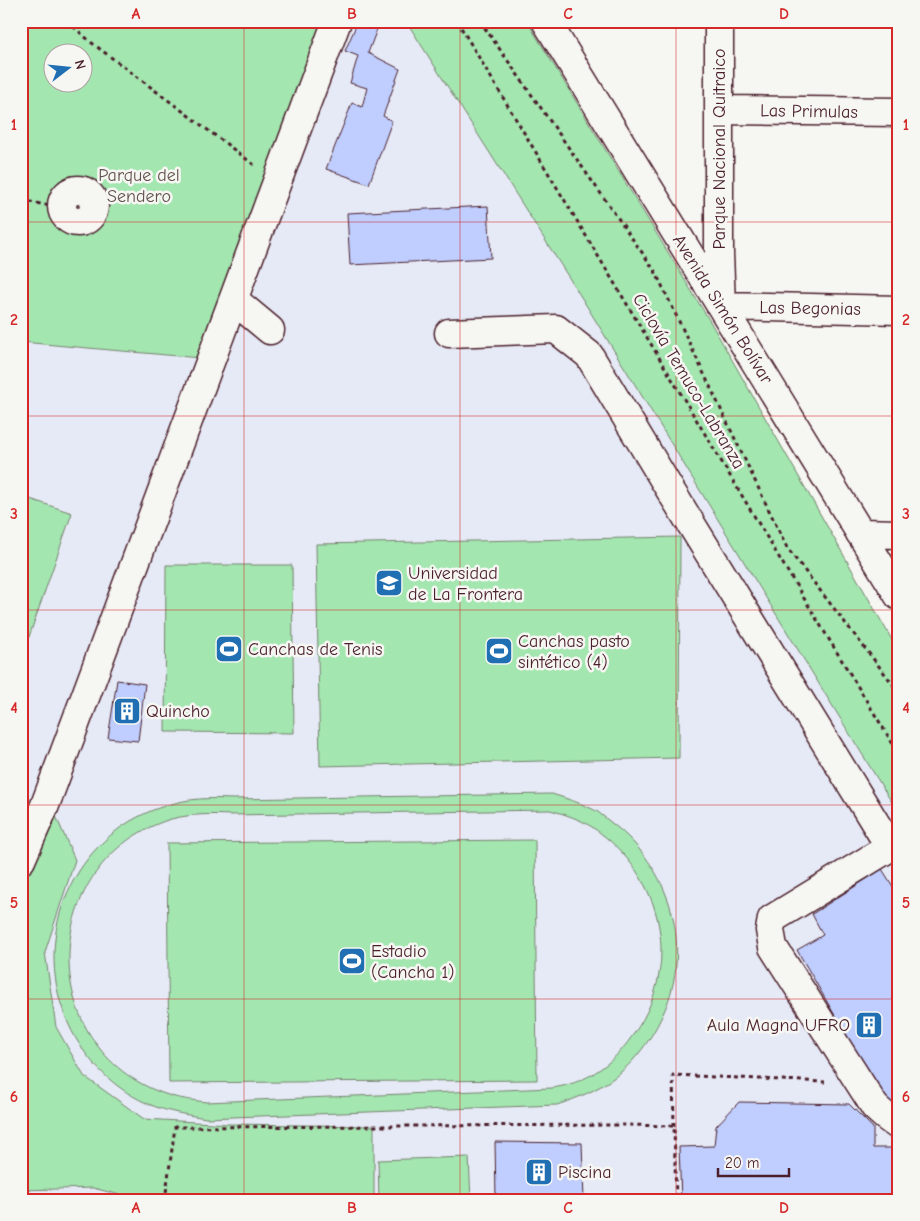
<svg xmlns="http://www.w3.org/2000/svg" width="920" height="1221" font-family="'Comic Neue',sans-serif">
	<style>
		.built { fill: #e6eaf6 }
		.green { fill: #a3e6b0; stroke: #76826e; fill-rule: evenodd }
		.building { fill: #bfceff; stroke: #4a1f2b }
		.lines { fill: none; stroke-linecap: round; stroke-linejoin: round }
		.minor-casing { stroke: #4a1f2b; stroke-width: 31 }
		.path { stroke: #4a1f2b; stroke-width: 3; stroke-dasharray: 4 4; stroke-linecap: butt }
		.minor { stroke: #f6f6f2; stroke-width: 28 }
		.grid { fill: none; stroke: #d62828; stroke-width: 1; stroke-opacity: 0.55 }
		.labels { text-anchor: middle; stroke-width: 5; stroke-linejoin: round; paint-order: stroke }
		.street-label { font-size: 18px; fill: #4a1f2b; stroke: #f6f6f2 }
		.park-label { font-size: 18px; fill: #60514c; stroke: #f6f6f2 }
		.poi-label { font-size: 18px; fill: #4a1f2b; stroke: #f6f6f2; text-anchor: start }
		.neatline { fill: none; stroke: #d62828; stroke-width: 2 }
		.grid-label { font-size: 16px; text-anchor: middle; font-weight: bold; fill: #d62828 }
	</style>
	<rect width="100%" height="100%" fill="#f6f6f2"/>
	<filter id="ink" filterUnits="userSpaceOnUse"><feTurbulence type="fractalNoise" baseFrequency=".02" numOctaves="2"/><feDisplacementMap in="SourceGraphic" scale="10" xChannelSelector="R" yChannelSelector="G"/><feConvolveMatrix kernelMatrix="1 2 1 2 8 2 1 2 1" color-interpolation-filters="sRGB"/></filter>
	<g filter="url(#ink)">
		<!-- built -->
		<path class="built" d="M328 21H406L578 292 899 814V1200H21V342L200 358Z"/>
		<!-- green -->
		<path class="green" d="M21 21H328L200 358 21 342ZM52 52H82V82H52Z
			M406 21H527L711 323 899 652V814L578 292Z
			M21 496 72 513 21 660Z
			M680 537 679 758 320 766 316 544Z
			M166 565H292L294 733 165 732Z
			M552 794C568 799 584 804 598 812 603 816 608 820 613 824 669 867 692 941 666 1007 655 1034 638 1059 615 1077 597 1090 578 1098 557 1105L206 1118C182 1114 161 1111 140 1100 103 1081 76 1048 63 1010 33 924 80 830 168 805 189 798 210 798 232 799ZM550 810C564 814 580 819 592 827 665 876 684 969 630 1039 616 1059 594 1077 570 1084 564 1086 558 1087 552 1088L206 1102C192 1100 179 1099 165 1094 34 1049 38 860 171 819 191 814 211 814 231 815Z
			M52 807 75 860 45 952 56 1027 84 1076 144 1119 230 1124 374 1126V1200H140L93 1188 21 1190V878Z
			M535 840 537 1080 169 1083 167 843Z
			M469 1157 471 1200H379L378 1160Z"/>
		<!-- building -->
		<path class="building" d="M358 21H380L368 53 400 69 383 116 392 121 369 184 326 169 352 103 362 107 367 88 350 83 358 56 345 51Z
			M488 206 491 258 350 265 347 213Z
			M117 680 145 684 138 741 108 738Z
			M882 869 899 896V1100L888 1107 797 950 823 935 812 914Z
			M739 1102 849 1104 873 1128V1148H899V1200H681L679 1147 714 1146 716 1126Z
			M495 1142 582 1143 584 1200H496Z"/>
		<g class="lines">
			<!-- minor casing -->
			<g class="minor-casing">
				<path id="minor" d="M546 21 899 596
					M719 21V253L721 306 899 310
					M719 110 899 112
					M62 206a16 16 0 1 1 32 0a16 16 0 1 1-32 0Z
					M234 300 270 330
					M449 333 556 329 589 355 672 493 890 847 772 919 770 930 773 947 875 1107 885 1116 899 1126
					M860 533 899 534
					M21 860 45 805 337 21"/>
			</g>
			<!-- path -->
			<path class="path" d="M67 21 92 43 257 167
				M457 21 780 559 899 754
				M480 21 655 271 787 548 899 692
				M21 200 61 208
				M674 1126 673 1075 825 1082
				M165 1200 175 1127 626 1125 674 1126 676 1200"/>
			<!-- minor -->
			<use href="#minor" class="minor"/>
		</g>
	</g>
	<!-- grid -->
	<path class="grid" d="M244 21V1200M460 21V1200M676 21V1200M21 222H899M21 416H899M21 610H899M21 805H899M21 999H899"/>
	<!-- icons -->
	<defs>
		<g id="university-square" transform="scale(1.4375)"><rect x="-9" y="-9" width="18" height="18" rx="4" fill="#1f6fb2" stroke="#f6f6f2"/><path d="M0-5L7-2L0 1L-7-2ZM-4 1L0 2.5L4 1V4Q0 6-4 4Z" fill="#fff"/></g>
		<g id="stadium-square" transform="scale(1.4375)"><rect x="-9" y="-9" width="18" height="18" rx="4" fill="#1f6fb2" stroke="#f6f6f2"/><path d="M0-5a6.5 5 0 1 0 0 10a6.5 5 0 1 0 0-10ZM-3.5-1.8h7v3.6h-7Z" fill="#fff"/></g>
		<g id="building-square" transform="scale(1.4375)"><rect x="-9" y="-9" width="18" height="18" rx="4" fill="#1f6fb2" stroke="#f6f6f2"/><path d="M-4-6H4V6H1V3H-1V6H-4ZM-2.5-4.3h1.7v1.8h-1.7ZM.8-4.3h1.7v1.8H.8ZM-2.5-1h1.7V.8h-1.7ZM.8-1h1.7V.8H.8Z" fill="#fff"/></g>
	</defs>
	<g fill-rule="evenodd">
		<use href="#university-square" x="389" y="583"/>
		<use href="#stadium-square" x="229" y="649"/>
		<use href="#stadium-square" x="499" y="651"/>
		<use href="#building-square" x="127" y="711"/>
		<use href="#stadium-square" x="352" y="961"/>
		<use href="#building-square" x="869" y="1025"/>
		<use href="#building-square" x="539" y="1172"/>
	</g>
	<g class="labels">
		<!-- street labels -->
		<g class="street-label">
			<text transform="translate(809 111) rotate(1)" y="6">Las Primulas</text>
			<text transform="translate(719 149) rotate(-90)" y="6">Parque Nacional Quitraico</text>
			<text transform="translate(810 308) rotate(1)" y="6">Las Begonias</text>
			<text transform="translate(723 309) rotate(58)" y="6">Avenida Simón Bolívar</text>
			<text transform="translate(689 381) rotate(59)" y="6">Ciclovía Temuco-Labranza</text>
		</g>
		<!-- park labels -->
		<g class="park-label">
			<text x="139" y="181">Parque del<tspan x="139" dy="21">Sendero</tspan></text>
		</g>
		<!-- poi labels -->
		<g class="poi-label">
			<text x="408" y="579">Universidad<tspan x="408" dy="21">de La Frontera</tspan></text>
			<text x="518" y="647">Canchas pasto<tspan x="518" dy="21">sintético (4)</tspan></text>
			<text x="248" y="655">Canchas de Tenis</text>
			<text x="146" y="717">Quincho</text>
			<text x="371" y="957">Estadio<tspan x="371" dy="21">(Cancha 1)</tspan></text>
			<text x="850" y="1031" text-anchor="end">Aula Magna UFRO</text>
			<text x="558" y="1178">Piscina</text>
		</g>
	</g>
	<!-- margin -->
	<rect width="920" height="1221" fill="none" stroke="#f6f6f2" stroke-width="55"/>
	<!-- north arrow -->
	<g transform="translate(68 68) rotate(74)"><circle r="24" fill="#f6f6f2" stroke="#b1a0a2"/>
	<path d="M0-4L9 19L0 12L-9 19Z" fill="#1f6fb2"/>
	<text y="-8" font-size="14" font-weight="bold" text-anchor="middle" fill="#4a1f2b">N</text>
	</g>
	<!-- scale -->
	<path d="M718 1168v8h71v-8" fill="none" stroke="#4a1f2b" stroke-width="2.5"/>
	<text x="725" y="1168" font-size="15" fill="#4a1f2b" stroke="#f6f6f2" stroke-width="4" paint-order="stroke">20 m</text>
	<rect x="28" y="28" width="864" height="1166" class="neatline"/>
	<g class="grid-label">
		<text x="136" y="19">A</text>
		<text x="352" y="19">B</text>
		<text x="568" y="19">C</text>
		<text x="784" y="19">D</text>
		<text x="14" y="130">1</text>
		<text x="906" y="130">1</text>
		<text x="14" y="325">2</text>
		<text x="906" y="325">2</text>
		<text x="14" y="519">3</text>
		<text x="906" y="519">3</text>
		<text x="14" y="713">4</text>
		<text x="906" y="713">4</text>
		<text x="14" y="908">5</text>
		<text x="906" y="908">5</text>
		<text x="14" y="1102">6</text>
		<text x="906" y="1102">6</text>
		<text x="136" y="1213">A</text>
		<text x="352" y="1213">B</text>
		<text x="568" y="1213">C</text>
		<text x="784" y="1213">D</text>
	</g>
</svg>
